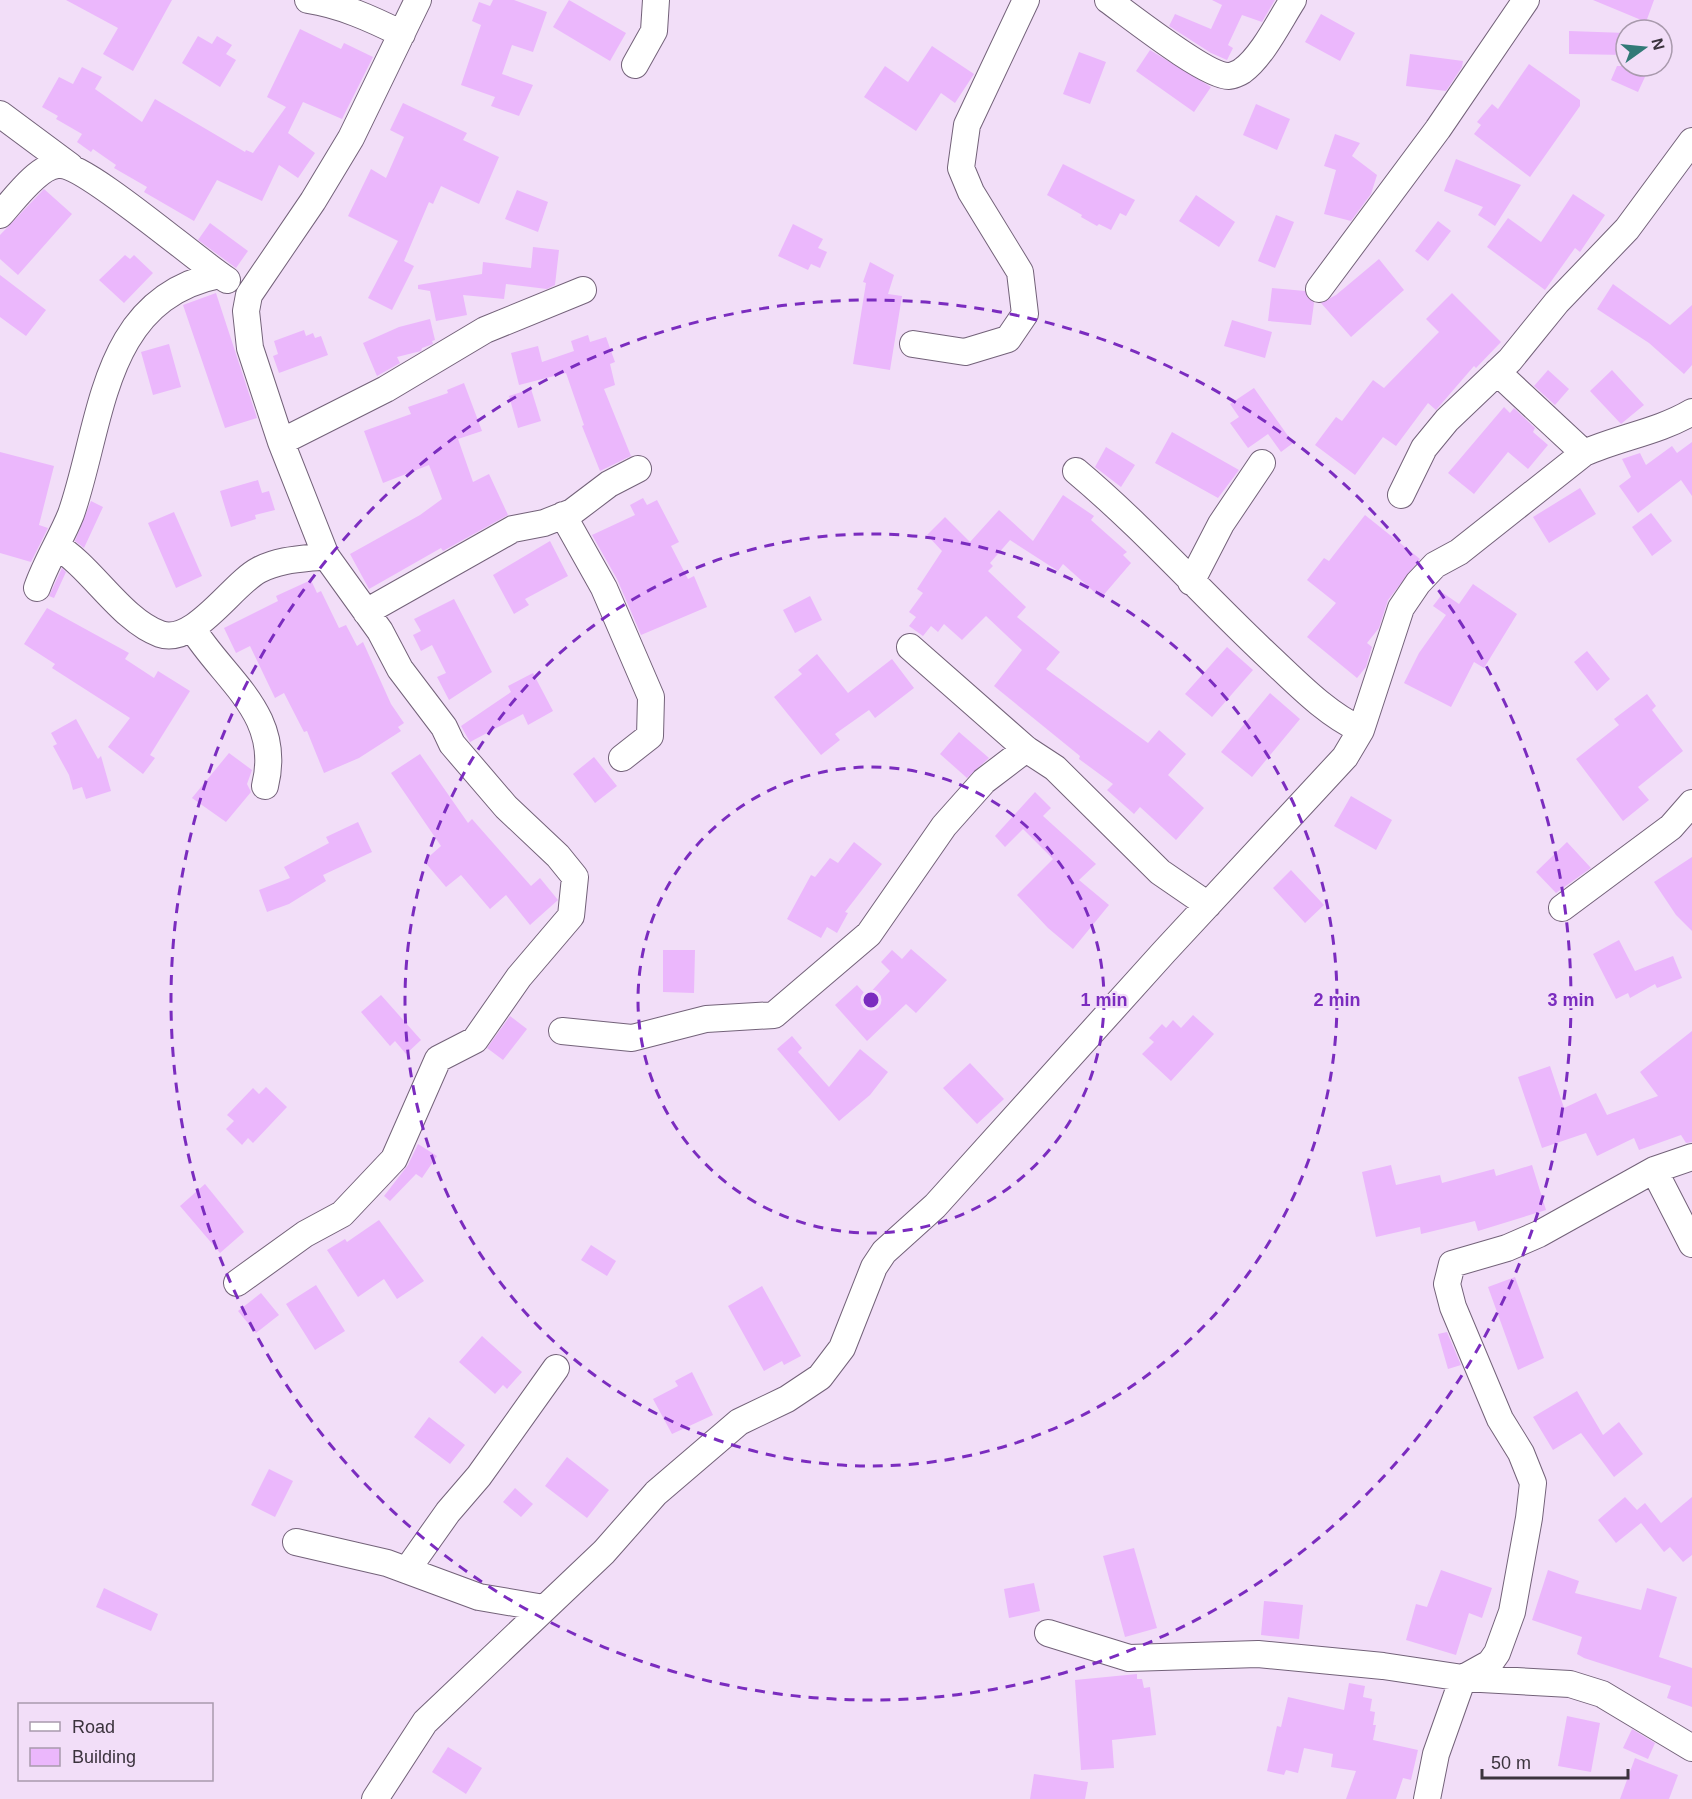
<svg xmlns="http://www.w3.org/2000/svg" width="1692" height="1799" font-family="Helvetica,sans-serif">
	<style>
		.building { fill: #ebb7fc }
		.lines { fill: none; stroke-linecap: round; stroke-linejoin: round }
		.minor-casing { stroke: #736279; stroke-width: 28 }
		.minor { stroke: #fff; stroke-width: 26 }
		.ring { fill: none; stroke: #7b2cbf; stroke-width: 3; stroke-dasharray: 10 8 }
		.centre { fill: #7b2cbf; stroke: #f2def8; stroke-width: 3 }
		.ring-label { font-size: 18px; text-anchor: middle; font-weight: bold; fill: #7b2cbf; stroke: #f2def8; stroke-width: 4.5; stroke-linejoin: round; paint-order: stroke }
	</style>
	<rect width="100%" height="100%" fill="#f2def8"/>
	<!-- building -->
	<path class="building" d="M66 0H172L133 71 103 54 118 28Z
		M493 0H514L547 12 533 52 512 45 502 74 533 85 519 116 491 106 495 97 461 85 481 25 472 21 479 2 490 6Z
		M569 0 626 33 610 61 553 27Z
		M1212 0H1275L1262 22 1242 15 1228 45 1233 48 1227 60 1211 53 1169 26 1175 14 1211 29 1222 5Z
		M1593 0H1654L1646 22Z
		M1321 14 1355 33 1340 61 1305 42Z
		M300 29 341 49 344 43 373 57 342 119 303 102 288 133 315 153 298 178 279 165 262 201 217 180 194 221 144 192 147 187 114 168 116 165 93 149 91 152 77 142 82 134 56 119 58 116 42 107 59 77 73 84 82 67 102 77 95 89 142 122 155 99 245 152 246 150 253 153 286 107 267 97Z
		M1569 31 1626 33V55L1569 54Z
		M198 36 212 44 217 36 232 45 226 54 236 60 220 87 182 63Z
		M932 46 974 74 955 103 941 93 916 131 864 97 885 66 908 82Z
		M1150 50 1211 87 1194 112 1136 71Z
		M1079 52 1106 62 1090 104 1063 94Z
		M1410 54 1463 61 1462 67 1446 91 1406 86Z
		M1529 64 1580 100V106L1530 177 1474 134 1481 125 1477 122 1492 104 1498 109Z
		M1617 66H1650L1638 92 1611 80Z
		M403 103 467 133 463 140 499 157 479 204 441 186 433 204 429 202 404 261 414 266 392 310 368 298 398 241 348 216 371 169 386 178 404 137 390 130Z
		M1256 104 1290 119 1277 150 1243 135Z
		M1335 134 1360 143 1352 156 1377 175 1371 194 1351 221 1324 214 1336 170 1324 166Z
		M1456 159 1521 185 1495 226 1478 215 1483 207 1444 191Z
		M1063 164 1135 200 1126 216 1120 213 1111 230 1099 224 1097 226 1081 217 1082 215 1047 195Z
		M44 189 72 214 18 275 0 259V235Z
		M517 190 548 202 538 232 505 219Z
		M1573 194 1605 215 1580 252 1575 248 1545 290 1487 247 1508 218 1541 242Z
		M1196 195 1235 222 1219 247 1179 221Z
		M1276 215 1294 222 1275 268 1258 261Z
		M1438 221 1451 231 1428 261 1415 251Z
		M210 223 248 251 236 268 198 240Z
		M793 224 823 239 818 248 827 252 820 268 811 264 808 270 778 256Z
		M533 247 559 250 555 285 547 289 506 284 504 299 463 295 467 315 436 321 430 291 418 289V285L482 274 483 262 531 268Z
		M125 255 130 259 134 255 153 273 124 303 99 280Z
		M1379 259 1404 290 1351 337 1321 303 1336 295Z
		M870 262 894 275 888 294 902 296 890 370 853 364 866 283 863 282Z
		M0 275 46 310 26 336 0 317Z
		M1613 284 1670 325 1692 305V365L1684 374 1649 343 1597 309Z
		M1272 288 1305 291 1314 303 1311 325 1268 321Z
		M216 293 257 418 225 428 183 305Z
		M1452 293 1501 342 1476 368 1474 366 1436 410 1428 403 1396 446 1383 437 1355 475 1315 445 1336 417 1342 421 1373 380 1384 388 1439 332 1426 319Z
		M430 319 435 340 432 341 433 344 422 348 421 351 397 357 400 363 377 376 363 343 399 327Z
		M1232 320 1272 332 1265 358 1224 346Z
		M304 330 306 336 313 333 315 338 321 336 328 355 279 373 273 356 278 354 274 341Z
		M588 335 590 342 606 337 615 362 610 364 615 385 604 389 631 456 600 471 582 426 584 425 566 373 519 385 511 353 538 346 542 362 574 351 571 341Z
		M169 344 181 387 153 395 141 352Z
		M1548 370 1569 389 1555 405 1534 386Z
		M1612 370 1644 405 1621 424 1590 391Z
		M464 383 482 431 458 439 473 482 489 474 508 515 443 551 441 548 369 589 350 554 420 515 442 499 429 465 383 483 364 431 411 414 408 407 448 393 447 390Z
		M1254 388 1293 443 1281 452 1268 434 1248 448 1230 423 1239 417 1230 404Z
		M531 389 541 421 518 428 509 396Z
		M1504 407 1510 413 1514 408 1535 428 1533 432 1548 445 1528 469 1508 452 1474 494 1448 473Z
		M1172 432 1239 470 1218 498 1155 463Z
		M1692 442V496L1681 480 1638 513 1619 486 1631 477 1622 459 1640 453 1646 465 1672 446 1677 453Z
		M1106 447 1135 465 1121 487 1095 467Z
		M0 452 54 466 39 525 48 528 31 562 0 553Z
		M258 480 262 493 269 491 275 510 255 515 256 519 231 527 220 491Z
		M1580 488 1596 514 1549 543 1533 517Z
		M1063 495 1094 516 1091 520 1127 552 1123 555 1131 563 1101 598 1063 564 1058 571 1010 540 990 563 993 566 988 571 1026 607 1017 617 1060 652 1046 669 1148 743 1159 730 1186 754 1168 775 1204 808 1176 840 1140 807 1134 814 1107 790 1113 784 1079 759 1080 756 994 686 1022 650 986 616 962 640 944 624 938 632 931 626 923 636 909 626 916 617 909 612 923 593 917 589 942 551 927 535 945 517 970 542 999 510 1033 541Z
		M643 498 647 505 657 500 679 542 671 546 688 579 694 576 707 607 641 635 617 579 592 535 635 515 630 505Z
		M91 501 103 507 84 548 75 541Z
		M174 512 202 576 176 588 148 523Z
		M1651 513 1672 541 1652 556 1632 527Z
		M1365 515 1420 559 1388 600 1379 628 1367 643 1372 647 1366 667 1357 678 1307 637 1336 603 1307 580 1324 558 1329 561Z
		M550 541 568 576 525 599 529 605 514 614 493 575Z
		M62 568 66 572 54 598 49 596Z
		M311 580 317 593 321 591 339 628 346 625 357 646 363 642 391 704 404 723 398 727 401 731 359 758 324 773 307 731 304 732 284 693 275 698 250 646 236 653 224 628 278 601 276 596Z
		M1473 584 1517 614 1484 668 1474 662 1451 707 1404 683 1419 653 1446 615 1433 606 1443 593 1459 604Z
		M810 596 822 620 795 633 783 610Z
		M454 599 492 672 449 700 437 677 446 673 432 645 421 651 413 635 421 631 414 619Z
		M47 608 129 653 125 659 154 678 158 671 190 691 150 755 155 758 143 774 108 747 130 718 52 668 55 664 24 644Z
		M1227 647 1253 670 1212 717 1185 694Z
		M1587 651 1610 679 1597 691 1574 662Z
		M817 654 848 693 892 659 914 688 875 718 869 710 835 734 840 740 821 755 774 697 802 674 798 670Z
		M533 673 553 711 528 725 523 714 470 742 461 726 511 692 508 686Z
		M1270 693 1300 719 1252 777 1221 752Z
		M1647 694 1656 706 1652 710 1683 751 1638 787 1649 800 1623 821 1576 759 1619 725 1614 719Z
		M76 719 98 759 101 756 111 791 86 799 82 787 73 790 69 775 53 746 57 744 51 733Z
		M959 732 989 758 967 778 940 754Z
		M229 753 252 770 247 784 251 792 226 822 192 798Z
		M420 754 468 823 472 819 531 886 540 878 558 900 530 925 506 895 490 909 461 875 446 887 424 861 441 846 391 773Z
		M594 757 617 786 595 803 573 774Z
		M1035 792 1051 808 1043 816 1096 864 1079 880 1109 905 1073 949 1048 928 1017 895 1053 859 1023 829 1005 847 995 836Z
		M1351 796 1392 820 1376 850 1334 826Z
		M358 822 372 852 323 875 326 881 289 904 267 912 259 890 290 878 284 867 329 843 326 837Z
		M854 842 882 864 845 912 848 913 837 933 827 927 821 938 787 919 811 875 815 877 830 858 838 863Z
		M1567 842 1591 868 1556 893 1536 872Z
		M1692 857V931L1676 915 1654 882Z
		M1291 870 1324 905 1305 923 1273 888Z
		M1619 940 1635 971 1673 956 1682 978 1657 988 1655 984 1630 998 1628 993 1616 999 1593 954Z
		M911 949 947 980 916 1013 906 1004 867 1041 835 1005 857 985 867 996 890 971 881 962 892 950 902 959Z
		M663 950H695L694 993 663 992Z
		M381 995 421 1040 406 1054 395 1041 390 1046 361 1012Z
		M1193 1015 1214 1034 1171 1081 1142 1054 1154 1042 1149 1038 1162 1024 1166 1028 1173 1020 1181 1028Z
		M510 1016 527 1029 503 1060 487 1048Z
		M1692 1031V1142L1686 1143 1681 1135 1639 1150 1634 1138 1597 1156 1586 1133 1542 1148 1518 1077 1550 1066 1564 1108 1596 1093 1607 1115 1658 1096 1640 1072Z
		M792 1036 802 1048 798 1052 829 1087 860 1049 888 1072 870 1095 839 1121 777 1049Z
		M970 1063 1004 1099 977 1124 943 1088Z
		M266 1087 287 1107 253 1143 248 1138 242 1145 226 1129 234 1121 227 1115 253 1088 259 1094Z
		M418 1144 437 1156 422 1178 416 1174 390 1201 384 1196 408 1165Z
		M1391 1165 1396 1185 1440 1175 1442 1183 1494 1169 1496 1176 1532 1165 1546 1210 1478 1231 1475 1221 1421 1234 1420 1227 1376 1237 1362 1172Z
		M205 1184 244 1232 220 1253 180 1206Z
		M379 1220 424 1281 397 1299 384 1279 358 1297 327 1250 345 1239 347 1242Z
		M591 1245 616 1261 607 1276 581 1260Z
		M1515 1277 1544 1358 1518 1370 1488 1287Z
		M316 1285 345 1331 315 1350 286 1304Z
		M762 1286 801 1356 784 1365 782 1361 764 1371 728 1306Z
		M261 1293 279 1315 256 1333 238 1311Z
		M1447 1332 1461 1365 1448 1369 1438 1334Z
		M482 1336 522 1372 507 1389 503 1385 495 1394 459 1362Z
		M692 1372 713 1415 672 1434 653 1399 678 1386 675 1381Z
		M1577 1391 1603 1435 1619 1422 1643 1454 1614 1477 1581 1433 1553 1450 1533 1417Z
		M429 1417 465 1445 450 1464 414 1437Z
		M567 1457 609 1490 587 1518 545 1486Z
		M269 1469 293 1481 275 1517 251 1505Z
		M515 1488 533 1504 521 1517 503 1502Z
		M1625 1497 1637 1510 1645 1503 1661 1523 1692 1497V1555L1683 1562 1670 1547 1664 1552 1641 1523 1616 1543 1598 1520Z
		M1134 1548 1157 1628 1125 1637 1103 1556Z
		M1441 1570 1492 1588 1482 1618 1469 1613 1456 1655 1406 1640 1416 1604 1427 1607Z
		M1548 1570 1579 1581 1575 1593 1641 1610 1647 1588 1677 1597 1659 1657 1692 1668V1707L1667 1698 1671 1686 1584 1658 1577 1654 1582 1637 1532 1620Z
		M1034 1583 1040 1611 1009 1618 1004 1589Z
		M104 1588 158 1614 151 1631 96 1607Z
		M1264 1601 1303 1605 1299 1639 1261 1635Z
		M1137 1674V1679H1142L1144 1688 1150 1687 1156 1735 1112 1740 1114 1768 1081 1770 1075 1680Z
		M1349 1683 1365 1686 1363 1697 1372 1699 1370 1711 1375 1712 1373 1725H1376L1373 1740 1418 1750 1411 1780 1403 1778 1396 1799H1346L1356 1771 1331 1767 1333 1754 1304 1748 1298 1773 1286 1770 1284 1775 1267 1771 1277 1726 1281 1727 1288 1697 1344 1710Z
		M1567 1716 1600 1723 1591 1772 1558 1766Z
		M1632 1729 1655 1743 1648 1759 1623 1748Z
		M448 1747 482 1768 466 1794 432 1772Z
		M1635 1758 1678 1775 1669 1799H1620Z
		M1034 1774 1088 1782 1085 1799H1030Z"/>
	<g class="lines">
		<!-- minor casing -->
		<g class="minor-casing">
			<path id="minor" d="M308 0C341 5 372 19 402 34
				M1108 0C1129 15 1207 77 1229 76 1232 76 1239 73 1242 71 1262 57 1280 20 1293 0
				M635 65 654 31 656 0
				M0 114 70 166
				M0 215C13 201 38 166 58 165 84 162 197 261 227 280
				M1319 289 1438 129 1526 0
				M913 344 965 352 1008 339 1025 314 1020 272 971 192 961 168 967 125 1026 0
				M1497 372 1584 453
				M281 442 386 389 485 330 583 290
				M1076 471C1144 528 1203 595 1268 656 1297 683 1325 713 1361 730
				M1401 495 1424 448 1447 420 1510 360 1557 302 1627 229 1692 141
				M563 515 604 588 651 697 650 736 622 758
				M56 546C91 566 121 620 160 634 194 646 232 584 259 570 280 559 303 559 326 556
				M1191 582 1221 524 1262 463
				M37 588C46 562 61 539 71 514 103 422 101 299 219 275
				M366 612 513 529 544 523 572 512 609 484 638 469
				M192 628C225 681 283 714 265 786
				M910 647 1026 749 1055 768 1160 872 1208 905
				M1562 908 1671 827 1692 803
				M562 1031 632 1038 706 1019 774 1015 869 934 944 826 984 781 1026 749
				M1654 1170 1692 1244
				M237 1283 305 1234 342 1214 394 1159 438 1059 475 1040 519 977 571 916 575 877 558 856 506 807 452 744 444 727 400 669 380 631 326 556 281 442 250 348 246 311 249 295 313 201 351 138 418 0
				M296 1542 387 1563 479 1597 544 1608
				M407 1570 448 1512 479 1476 556 1368
				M1048 1633 1129 1658 1258 1654 1383 1666 1463 1678 1570 1684 1602 1694 1692 1748
				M375 1799 425 1722 604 1552 656 1493 739 1422 787 1399 820 1377 842 1348 874 1267 884 1252 935 1206 1164 952 1345 757 1361 730 1401 608 1418 583 1435 565 1459 552 1584 453C1620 437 1658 432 1692 412
				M1427 1799 1436 1754 1463 1678 1490 1663 1497 1653 1512 1612 1529 1518 1533 1483 1521 1453 1500 1419 1453 1307 1447 1284 1452 1264 1507 1248 1539 1234 1654 1170 1692 1157"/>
		</g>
		<!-- minor -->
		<use href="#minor" class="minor"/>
	</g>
	<!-- distance rings -->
	<g class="ring">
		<circle cx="871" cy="1000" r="233"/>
		<circle cx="871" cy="1000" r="466"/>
		<circle cx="871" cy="1000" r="700"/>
	</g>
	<circle cx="871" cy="1000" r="9" class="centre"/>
	<g class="ring-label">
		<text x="1104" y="1006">1 min</text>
		<text x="1337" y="1006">2 min</text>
		<text x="1571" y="1006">3 min</text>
	</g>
	<!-- legend -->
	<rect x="18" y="1703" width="195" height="78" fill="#f2def8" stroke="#a99aad" stroke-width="1.5"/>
	<rect x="30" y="1722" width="30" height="9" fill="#ffffff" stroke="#a99aad" stroke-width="1.5"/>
	<text x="72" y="1733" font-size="18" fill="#3b333d">Road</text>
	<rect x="30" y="1748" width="30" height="18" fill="#ebb7fc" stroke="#a99aad" stroke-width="1.5"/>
	<text x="72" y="1763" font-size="18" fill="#3b333d">Building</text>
	<!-- north arrow -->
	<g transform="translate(1644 48) rotate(75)"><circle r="28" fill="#f2def8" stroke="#a99aad" stroke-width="1.5"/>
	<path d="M0-4.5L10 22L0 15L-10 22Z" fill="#327a77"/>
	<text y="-9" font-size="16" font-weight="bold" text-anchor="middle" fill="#3b333d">N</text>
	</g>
	<!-- scale -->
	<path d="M1482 1769v9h146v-9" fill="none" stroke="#3b333d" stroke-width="3"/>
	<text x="1491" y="1769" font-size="18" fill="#3b333d" stroke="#f2def8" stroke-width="4.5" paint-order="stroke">50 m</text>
</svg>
